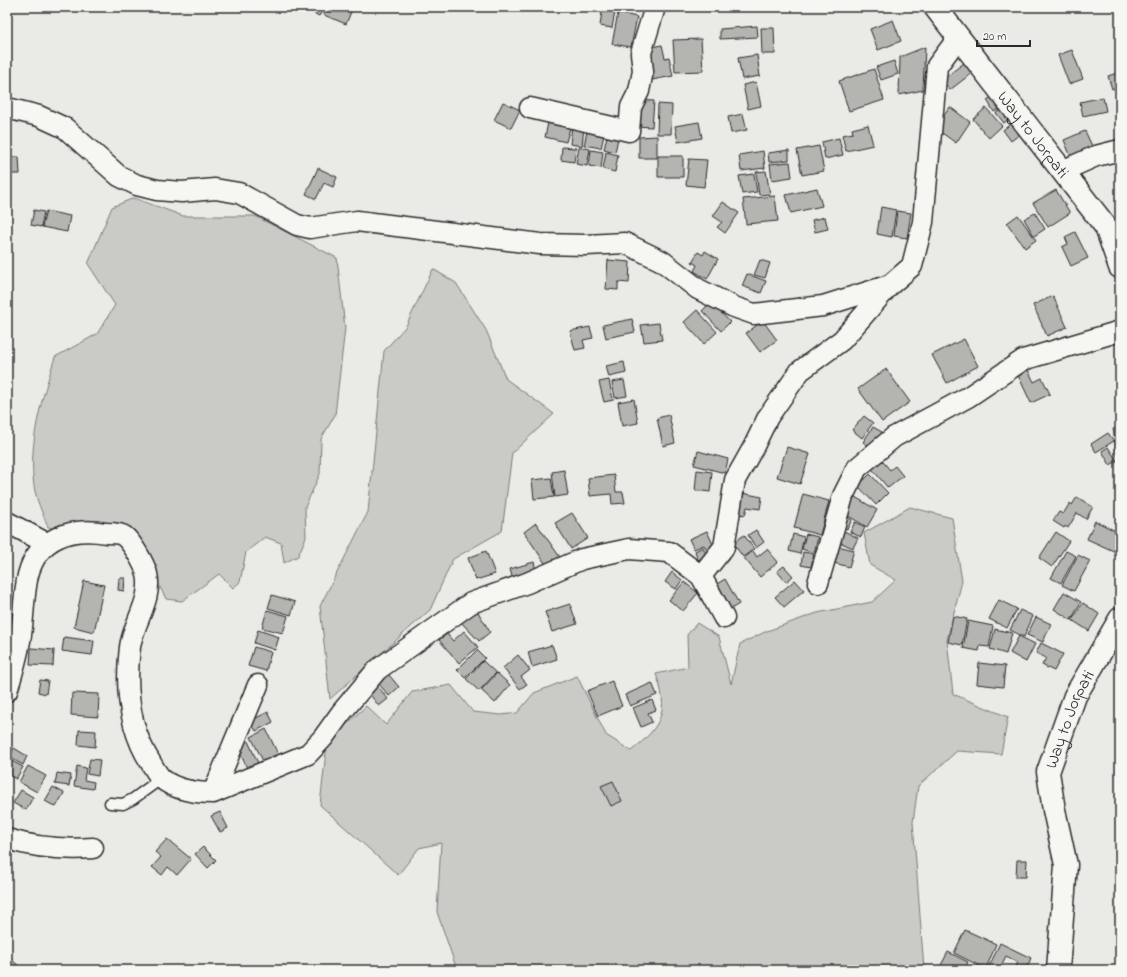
<svg xmlns="http://www.w3.org/2000/svg" width="1127" height="977" font-family="'Indie Flower',sans-serif">
	<style>
		.green { fill: #cacac7; stroke: #7a7a79 }
		.building { fill: #b4b4b1; stroke: #2b2b2b }
		.lines { fill: none; stroke-linecap: round; stroke-linejoin: round }
		.lane-casing { stroke: #2b2b2b; stroke-width: 13 }
		.street-casing { stroke: #2b2b2b; stroke-width: 23 }
		.secondary-casing { stroke: #2b2b2b; stroke-width: 25 }
		.lane { stroke: #f6f6f2; stroke-width: 10 }
		.street { stroke: #f6f6f2; stroke-width: 20 }
		.secondary { stroke: #f6f6f2; stroke-width: 22 }
		.labels { text-anchor: middle; stroke-width: 4; stroke-linejoin: round; paint-order: stroke }
		.street-label { font-size: 17px; fill: #2b2b2b; stroke: #f6f6f2 }
	</style>
	<rect width="100%" height="100%" fill="#eaeae6"/>
	<filter id="ink" filterUnits="userSpaceOnUse"><feTurbulence type="fractalNoise" baseFrequency=".025" numOctaves="2"/><feDisplacementMap in="SourceGraphic" scale="8" xChannelSelector="R" yChannelSelector="G"/><feConvolveMatrix kernelMatrix="1 2 1 2 8 2 1 2 1" color-interpolation-filters="sRGB"/></filter>
	<g filter="url(#ink)">
		<!-- green -->
		<path class="green" d="M134 198 183 216H255L337 258 345 328 335 415 321 439 320 474 305 507 306 537 298 556 284 563 281 543 265 537 246 552 240 582 233 588 219 574 182 601 166 599 132 532 124 525 59 530 48 527C43 514 36 500 34 486 28 442 42 399 55 357L97 334 115 305 88 264 112 207Z
			M433 269 456 283 486 330 506 379 554 414 512 453 502 531 453 559 430 610 330 699 320 606 368 512 384 351 406 326Z
			M910 507 952 518 962 581 947 640 953 694 1008 717 1001 754 957 751 918 786 913 822 924 970H457L437 912 441 843 419 848 398 875 320 805 327 743 366 706 386 725 412 692 451 685 473 712 501 715 517 713 534 693 577 676 606 735 631 751C661 727 670 711 656 674L688 667 687 635 697 623 719 637 731 684 740 644 767 631 817 613 872 602 896 580 870 565 864 533Z"/>
		<!-- building -->
		<path class="building" d="M302 7H325L319 16Z
			M327 7H353L346 24 324 15Z
			M602 11 615 12 612 28 600 26Z
			M618 13 637 17 631 47 612 44Z
			M893 20 901 41 878 50 870 29Z
			M757 26 758 37 720 39V29Z
			M761 28H774L775 54H762Z
			M701 39 703 71 675 72 673 40Z
			M662 45 665 58 669 57 673 76 652 80 646 48Z
			M925 47 923 90 899 95 900 57Z
			M1072 50 1083 79 1069 84 1058 55Z
			M757 55 760 76 742 79 738 58Z
			M969 59 977 69 950 90 942 80Z
			M894 61 898 74 881 80 876 67Z
			M874 69 884 100 849 111 839 81Z
			M1120 72V87L1112 89 1108 76Z
			M756 82 761 106 748 109 743 85Z
			M998 93 1005 105 994 112 987 100Z
			M1103 97 1106 111 1083 116 1080 102Z
			M637 100 654 101 652 127 635 126Z
			M503 102 520 110 511 128 494 120Z
			M658 104 672 105 671 134H657Z
			M1006 106 1014 115 1004 123 996 113Z
			M950 107 970 122 956 143 935 128Z
			M986 108 1002 126 989 138 973 119Z
			M743 114 747 130 731 133 728 117Z
			M1016 120 1024 131 1011 141 1003 130Z
			M699 122 702 138 678 142 675 126Z
			M548 123 570 128 566 142 545 137Z
			M572 125 584 127 582 146 570 144Z
			M868 125 873 145 846 151 842 135 853 133 852 129Z
			M588 127 605 131 601 148 584 145Z
			M1085 131 1093 148 1071 157 1064 140Z
			M608 132 619 134 615 152 604 149Z
			M657 136V158H639V137Z
			M839 138 843 155 825 159 822 142Z
			M819 146 824 171 802 175 797 150Z
			M562 147 576 148 574 162 561 160Z
			M579 147 590 149 587 166 576 164Z
			M591 150 603 152 601 168 589 166Z
			M789 150V160L769 162 768 153Z
			M763 151 765 168 741 171 739 155Z
			M606 152 618 155 615 172 603 169Z
			M658 156H683V177H658Z
			M7 157H19L20 174H7Z
			M689 159 707 160 704 187 686 185Z
			M790 162 792 177 772 180 770 164Z
			M318 168 337 177 333 187 324 183 316 199 306 194Z
			M766 171 770 194 759 195 756 172Z
			M754 174 757 192 742 194 739 176Z
			M817 188 822 206 791 213 786 195Z
			M1056 190 1070 213 1048 227 1033 203Z
			M775 196 778 221 746 224 743 199Z
			M723 202 739 213 725 233 717 227 722 222 713 216Z
			M881 207 896 210 892 237 877 234Z
			M34 210 44 212 41 227 31 225Z
			M46 211 70 216 67 232 42 227Z
			M897 211 911 213 907 238 894 236Z
			M1035 213 1045 229 1034 236 1024 219Z
			M1018 215 1036 240 1025 248 1007 223Z
			M825 217 828 229 815 232 812 220Z
			M1075 232 1088 258 1071 266 1062 247 1068 244 1065 237Z
			M705 251 718 259 707 279 694 271 697 265 692 262 698 252 703 255Z
			M608 260 630 262 629 283 618 282V290L606 289Z
			M760 260 770 263 765 278 754 275Z
			M747 274 766 281 761 293 742 286Z
			M1053 296 1067 327 1047 336 1033 305Z
			M711 302 730 322 721 331 702 311Z
			M697 310 717 332 704 344 684 322Z
			M632 319 635 332 606 338 603 325Z
			M763 321 777 340 760 352 746 333Z
			M659 323 662 340 644 342 641 325Z
			M590 327 593 338 583 340 585 348 575 350 570 331Z
			M964 339 978 366 947 383 932 355Z
			M624 362 626 373 609 377 606 366Z
			M1027 368 1034 382 1042 378 1050 394 1031 403 1017 373Z
			M886 369 910 402 882 422 858 389Z
			M609 380 613 400 604 402 599 382Z
			M624 380 627 396 615 398 612 382Z
			M634 399 638 423 622 426 618 402Z
			M669 415 675 443 663 446 657 418Z
			M864 416 873 423 862 438 852 430Z
			M873 427 882 432 872 448 863 442Z
			M1120 428V461H1118L1113 429Z
			M1108 433 1114 441 1096 452 1091 444Z
			M787 447 810 454 800 484 777 477Z
			M1108 447 1117 461 1110 465 1102 451Z
			M698 451 728 459 725 473 694 465Z
			M878 456 890 470 895 466 903 476 888 488 868 464Z
			M564 470 568 495 555 497 552 472Z
			M697 470 712 472 710 492 695 490Z
			M870 474 888 493 876 505 858 486Z
			M614 475 616 492H623L625 503 612 504 611 494 590 496 588 478Z
			M551 478 554 497 534 499 532 480Z
			M737 492 762 497 760 509 747 507 745 515 733 513Z
			M803 494 829 501 820 535 794 528Z
			M855 497 877 510 867 527 845 514Z
			M1077 497 1093 507 1086 519 1077 513 1068 528 1065 526 1064 528 1053 521 1059 512 1063 514 1070 503 1072 505Z
			M572 513 588 538 571 549 555 523Z
			M844 515 852 520 847 529 839 525Z
			M1095 521 1120 533V548L1118 553 1087 539Z
			M855 522 865 527 861 537 850 532Z
			M536 523 562 560 549 569 524 532Z
			M840 529 858 538 853 548 835 540Z
			M756 530 764 542 756 548 748 535Z
			M707 531 715 549 708 552 704 545 694 549 689 539Z
			M1056 532 1069 541 1052 567 1039 558Z
			M793 534 804 537 800 554 789 551Z
			M806 534 818 537 814 553 802 549Z
			M744 535 754 549 743 557 733 543Z
			M838 546 854 550 849 567 834 563Z
			M703 547 707 556 698 560 695 551Z
			M767 549 778 562 760 577 744 558 753 551 757 557Z
			M486 551 495 574 476 580 468 558Z
			M1066 551 1076 556 1061 583 1051 578Z
			M803 552 814 554 811 567 801 565Z
			M1078 555 1090 561 1074 591 1062 585Z
			M534 562 537 574 513 580 510 569Z
			M784 566 793 576 786 582 777 571Z
			M672 572 682 580 676 589 665 582Z
			M119 578H125L124 591 118 590Z
			M725 579 739 604 726 612 712 587Z
			M795 580 804 590 784 607 775 597Z
			M84 581 104 585 94 632 74 627Z
			M684 582 698 593 683 611 669 600Z
			M1064 592 1081 602 1071 620 1054 609Z
			M272 595 295 602 291 615 268 608Z
			M999 600 1017 609 1007 628 989 619Z
			M1083 603 1099 614 1089 631 1072 620Z
			M570 604 577 624 552 632 545 612Z
			M475 607 490 632 479 641 458 619Z
			M267 610 288 616 283 633 262 628Z
			M1020 610 1033 616 1024 637 1010 630Z
			M953 616 967 619 962 645 948 642Z
			M1036 617 1051 624 1043 642 1027 635Z
			M968 621 993 626 989 647 980 646 979 651 963 648Z
			M995 629 1012 633 1006 654 990 649Z
			M258 630 279 637 275 650 254 643Z
			M464 631 478 647 459 663 439 640 447 634 453 641Z
			M1019 636 1035 644 1026 662 1010 653Z
			M64 637 94 641 92 655 62 651Z
			M1041 643 1063 654 1054 671 1042 665 1046 658 1036 653Z
			M552 645 557 659 532 667 528 652Z
			M254 647 271 652 266 671 248 666Z
			M31 648 54 650 53 666 30 665Z
			M477 650 485 658 465 678 457 670Z
			M518 655 530 670 521 677 527 684 520 689 503 668Z
			M483 661 496 673 479 691 466 679Z
			M979 663 1005 666 1003 687 977 684Z
			M384 669 399 687 389 696 374 678Z
			M497 673 510 685 495 703 481 690Z
			M40 680 48 681 46 694 38 692Z
			M612 681 622 706 598 716 587 691Z
			M652 683 657 695 630 706 625 695Z
			M376 684 388 699 379 706 367 691Z
			M72 693 99 694 98 717 71 715Z
			M652 700 656 710 648 713 652 722 641 727 633 708Z
			M268 712 273 722 256 731 250 721Z
			M266 729 278 754 263 761 251 737Z
			M79 730 96 731 95 747 78 745Z
			M247 739 258 763 247 768 236 744Z
			M14 748 27 756 23 765 9 757Z
			M90 759 100 760 98 776 87 774Z
			M10 760 23 767 16 779 7 774V766Z
			M28 766 46 776 37 792 19 782Z
			M77 766 86 768 84 780 94 782 93 789 74 786Z
			M57 773 71 775 69 786 55 784Z
			M613 781 622 801 611 806 601 786Z
			M53 787 64 793 56 807 45 801Z
			M21 790 33 797 26 810 13 803Z
			M220 812 228 828 220 832 211 816Z
			M167 839 191 859 177 875 168 867 162 875 152 867 161 857 155 852Z
			M203 847 216 860 208 868 195 854Z
			M1017 860H1027L1026 877H1016Z
			M965 930 996 944 986 969 954 953Z
			M1000 943 1031 958 1026 970H1014L1018 962 1006 956 999 970 988 969Z
			M948 952 968 962 964 970H946L940 967Z
			M7 955 23 970H7Z"/>
		<g class="lines">
			<!-- lane casing -->
			<g class="lane-casing">
				<path id="lane" d="M110 803 123 804 133 799 162 778"/>
			</g>
			<!-- street casing -->
			<g class="street-casing">
				<path id="street" d="M7 108 39 116 65 128 119 176 137 185 157 190 182 192 215 189 239 193 297 225 310 228 357 221 540 244 586 245 625 243 662 261 698 289 734 307 754 314 823 306 890 285
					M530 108 629 131 631 107 639 91 643 71 641 53 655 7
					M1062 171 1096 156 1120 150
					M7 522 46 543
					M701 576 724 618
					M818 583 843 496 857 468 894 437 968 397 1023 360 1120 331
					M7 691C12 675 17 658 20 641 24 620 23 597 28 575 38 537 71 527 106 533 111 533 120 533 124 536 132 542 145 565 147 574 153 599 133 623 130 647 125 688 129 729 151 763 154 768 157 774 161 778 174 790 197 793 213 793L308 754 323 738 341 713 377 670 471 603 527 583 582 559 629 549 669 552 701 576 724 547 735 480 753 448 768 417 800 371 842 340 890 285 912 266 923 222 937 66 958 38
					M213 793 258 685
					M7 839C36 848 63 850 93 848"/>
			</g>
			<!-- secondary casing -->
			<g class="secondary-casing">
				<g id="secondary">
					<path id="s1" d="M935 7 1106 227 1120 267"/>
					<path id="s2" d="M1058 970 1066 865 1054 810 1048 772 1075 696 1120 619"/>
				</g>
			</g>
			<!-- lane -->
			<use href="#lane" class="lane"/>
			<!-- street -->
			<use href="#street" class="street"/>
			<!-- secondary -->
			<use href="#secondary" class="secondary"/>
		</g>
	</g>
	<g class="labels">
		<!-- street labels -->
		<g class="street-label">
			<text dy="6" stroke="none"><textPath href="#s1" startOffset="161">Way to Jorpati</textPath></text>
			<text dy="6" stroke="none"><textPath href="#s2" startOffset="257">Way to Jorpati</textPath></text>
		</g>
	</g>
	<!-- margin -->
	<rect width="1127" height="977" fill="none" stroke="#f6f6f2" stroke-width="24"/>
	<rect x="12" y="12" width="1103" height="953" fill="none" stroke="#2b2b2b" stroke-width="1.5" filter="url(#ink)"/>
	<!-- scale -->
	<path d="M977 40v6h53v-6" fill="none" stroke="#2b2b2b" stroke-width="2"/>
	<text x="983" y="40" font-size="12" fill="#2b2b2b" stroke="#f6f6f2" stroke-width="3" paint-order="stroke">20 m</text>
</svg>
